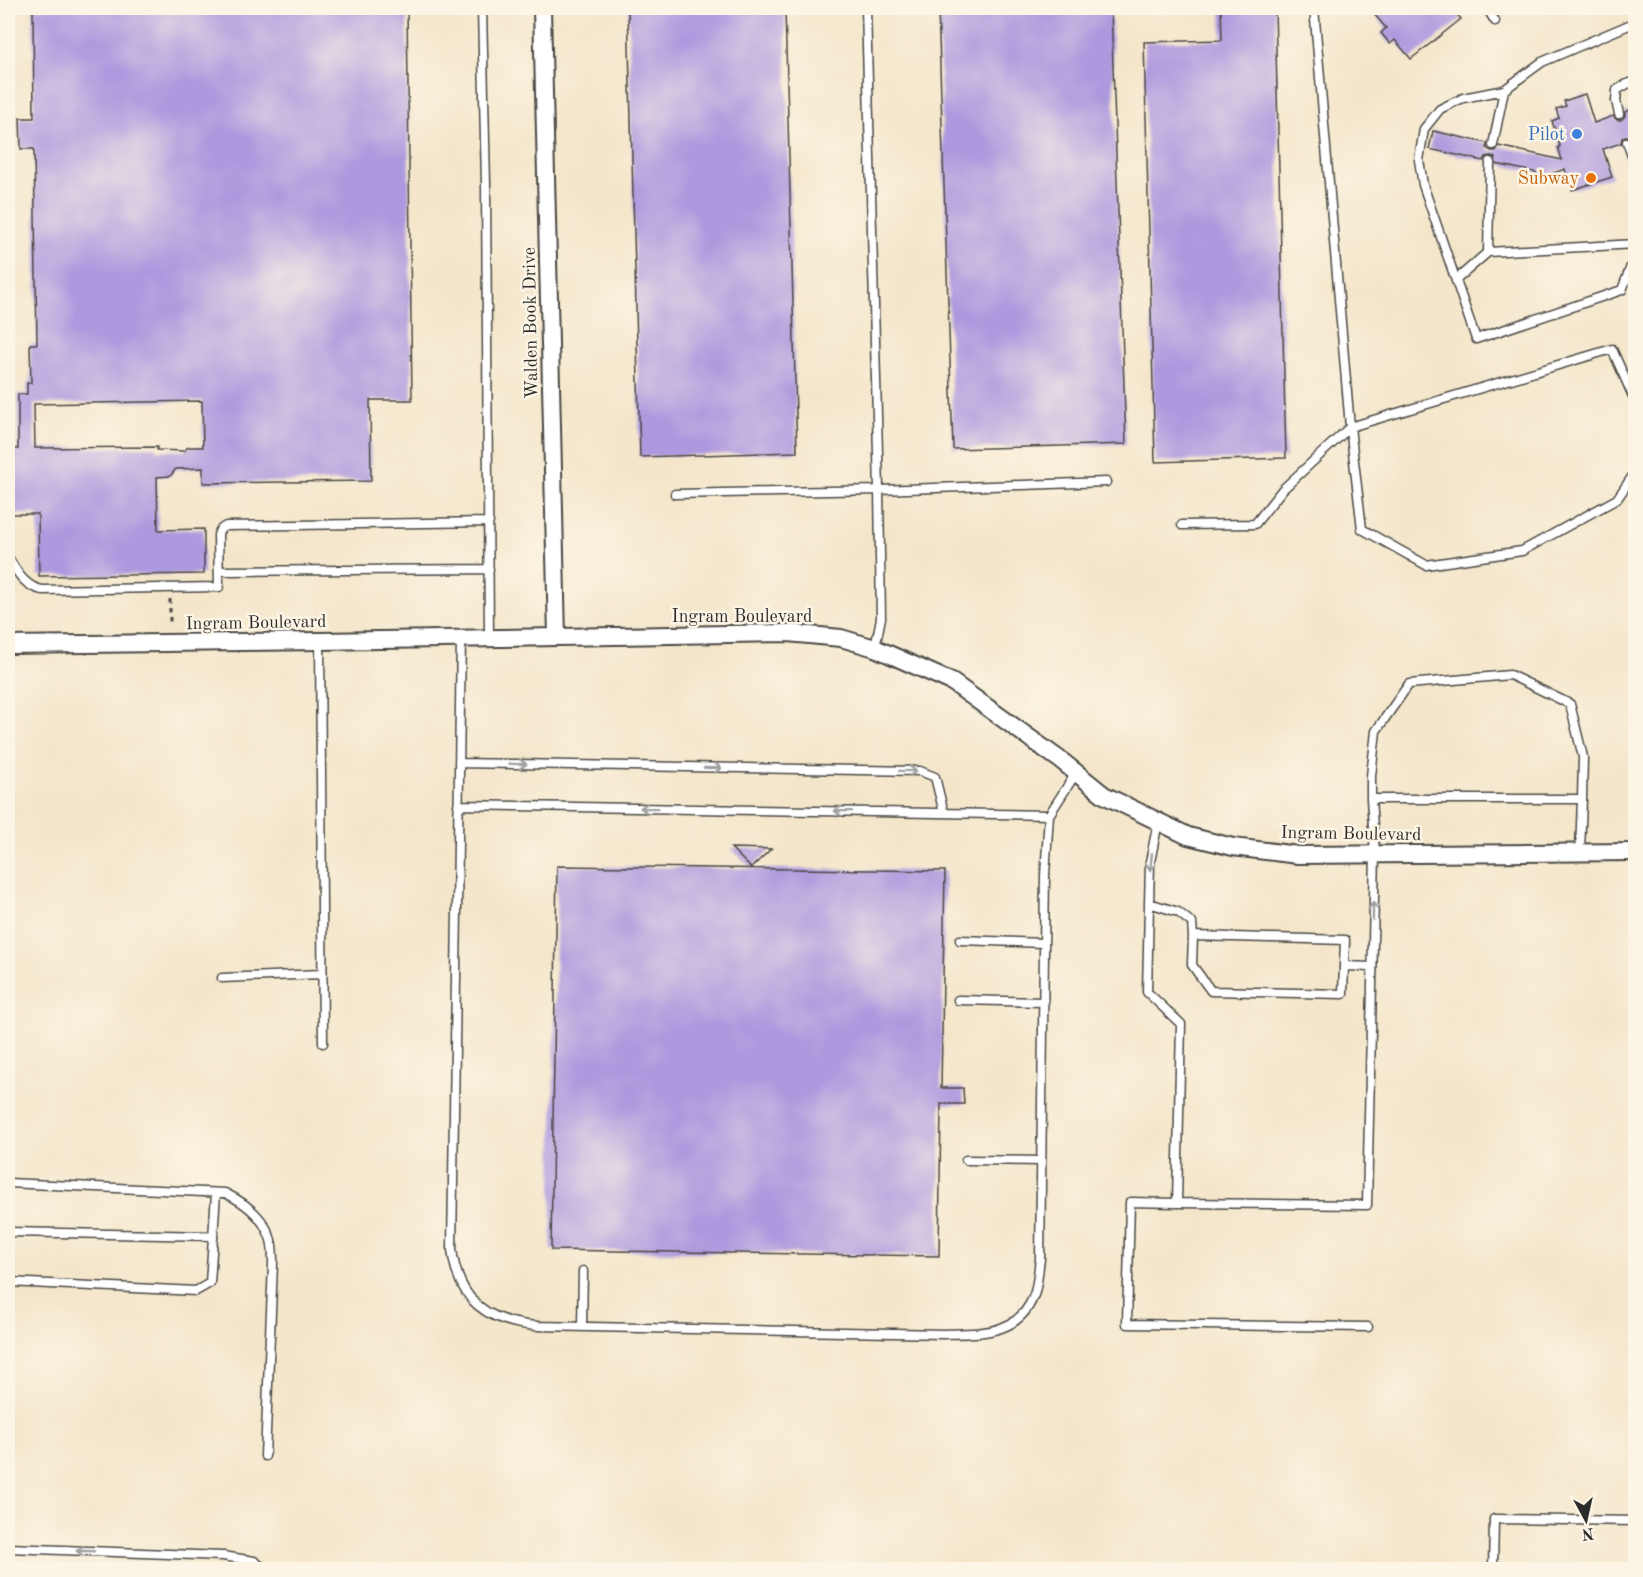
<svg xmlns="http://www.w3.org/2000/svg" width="1643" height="1577" font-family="'Old Standard TT',serif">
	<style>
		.building { fill: #ad99de; fill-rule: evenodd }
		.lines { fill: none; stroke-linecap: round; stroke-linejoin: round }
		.lane-casing { stroke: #494743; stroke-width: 11 }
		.street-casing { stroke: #494743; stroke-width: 20 }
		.path { stroke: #494743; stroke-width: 3; stroke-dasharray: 4.5 4.5; stroke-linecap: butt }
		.lane { stroke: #fff; stroke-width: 8 }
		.street { stroke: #fff; stroke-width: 16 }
		.oneway { stroke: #a0a0a0 }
		.shop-dot { fill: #3f7fe0; stroke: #fcf5e5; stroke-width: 2 }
		.food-dot { fill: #e8710a; stroke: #fcf5e5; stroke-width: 2 }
		.labels { text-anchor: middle; stroke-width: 5; stroke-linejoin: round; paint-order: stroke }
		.shop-label { font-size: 18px; fill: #366cbe; stroke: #fcf5e5; text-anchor: end }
		.food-label { font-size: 18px; fill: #c56008; stroke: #fcf5e5; text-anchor: end }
		.street-label { font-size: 18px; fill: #2b2b2b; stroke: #fcf5e5 }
	</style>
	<rect width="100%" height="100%" fill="#fcf5e5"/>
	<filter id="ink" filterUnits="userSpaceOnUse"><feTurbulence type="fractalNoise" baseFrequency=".0167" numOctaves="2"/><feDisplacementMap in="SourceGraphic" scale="12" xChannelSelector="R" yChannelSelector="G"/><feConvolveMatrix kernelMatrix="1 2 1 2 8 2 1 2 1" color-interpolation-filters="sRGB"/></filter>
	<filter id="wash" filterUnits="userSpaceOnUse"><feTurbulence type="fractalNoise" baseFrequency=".008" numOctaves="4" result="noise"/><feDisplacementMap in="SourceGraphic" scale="24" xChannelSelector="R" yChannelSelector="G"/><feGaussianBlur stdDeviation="1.35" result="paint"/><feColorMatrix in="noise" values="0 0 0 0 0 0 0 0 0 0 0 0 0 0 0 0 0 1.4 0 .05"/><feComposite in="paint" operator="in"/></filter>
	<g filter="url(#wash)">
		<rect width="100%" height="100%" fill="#f4e6cb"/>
		<g id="blocks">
			<!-- building -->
			<path class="building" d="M33 8H407L412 400H370L371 481 203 483V468L176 469 170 476 157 477 158 530 204 529V574L39 576 38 514H8V449H18V394H27V383H31L30 344H37L34 149H21L20 118H34ZM202 401 203 447H188L184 451 157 450V447L35 448 34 404Z
				M628 8H785L797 452 640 457Z
				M938 8H1111L1126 444 953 449Z
				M1221 8H1275L1286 458 1155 462 1144 42 1222 40Z
				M1369 8H1451L1461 19 1411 59 1395 40 1390 44 1381 33 1386 28Z
				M1585 94 1594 123 1613 116 1617 120H1621L1625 116V112L1635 108V138L1633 139 1629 136H1625L1622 138 1621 143 1603 149 1612 177 1572 190 1565 169 1548 175 1496 164 1495 158 1491 156 1486 157 1484 161 1429 149 1433 131 1487 143V148L1491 151H1496L1499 146 1562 160 1558 147 1560 146 1552 121 1559 118 1556 109 1566 106 1564 101Z
				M731 848 771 849 751 868Z
				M557 866 945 871 941 1088H963L964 1104H941L939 1256 551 1250Z"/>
		</g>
	</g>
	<g filter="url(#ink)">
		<use href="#blocks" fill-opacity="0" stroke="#494743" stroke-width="1.5"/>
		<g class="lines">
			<!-- lane casing -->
			<g class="lane-casing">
				<path id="lane" d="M482 8 486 185 489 638
					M866 8 879 490 881 618 875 648
					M1314 8 1350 427 1362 529 1426 565 1522 551 1617 499 1636 471
					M1487 8 1495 21
					M1504 90 1463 98 1440 109 1424 129 1419 160 1423 185 1476 339 1622 290 1636 253
					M1619 114 1616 101 1617 90 1627 84 1636 81
					M1627 142 1633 159 1636 161
					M1493 145 1504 90 1542 62 1636 22
					M1488 252 1636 244
					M1456 280 1488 252 1490 162
					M675 494 879 490 1106 482
					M1182 525 1255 524 1282 490 1350 427 1612 349 1636 403
					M8 557C17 572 24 586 42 590L219 587 218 535C219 530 221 528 226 526L489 522
					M219 571 489 569
					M461 638 452 1249C458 1301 487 1322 537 1326L943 1334C979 1333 1019 1336 1034 1295 1038 1284 1038 1271 1040 1259L1045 875 1049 815 1076 773
					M320 641 323 1043
					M459 763 920 771 935 777 944 813
					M1371 799V776L1376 731 1409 684 1510 675 1570 704 1583 757 1582 799
					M458 805 1049 815
					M1158 822 1150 862 1147 992 1181 1024 1177 1203 1367 1205 1375 854 1371 799H1582L1580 852
					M1149 903 1178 912 1192 923 1193 936
					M960 940 1044 943
					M1344 966 1345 940 1193 936 1192 965 1211 991 1343 994 1344 966 1372 967
					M222 978 322 974
					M958 1000 1044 1002
					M966 1160 1041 1161
					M8 1183 225 1193C246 1203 264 1217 271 1240 273 1247 273 1256 273 1264L265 1456
					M1177 1203 1130 1202 1127 1324 1368 1327
					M8 1232 213 1236
					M8 1282 196 1291 210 1283 216 1193
					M582 1327 583 1271
					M8 1548 223 1556 254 1561 266 1570
					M1493 1570 1494 1519 1636 1521"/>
			</g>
			<!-- street casing -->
			<g class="street-casing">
				<path id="street" d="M542 8 557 637
					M8 645 320 641 788 633 841 638 875 648 952 682 1063 762 1104 795 1188 836 1233 847 1298 855 1636 852"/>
			</g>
			<!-- path -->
			<path class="path" d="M170 599V625"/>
			<!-- lane -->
			<use href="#lane" class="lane"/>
			<!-- street -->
			<use href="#street" class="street"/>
		</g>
		<!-- one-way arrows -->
		<defs><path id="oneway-shaft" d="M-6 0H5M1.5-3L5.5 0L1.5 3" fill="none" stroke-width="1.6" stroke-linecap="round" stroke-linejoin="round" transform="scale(1.5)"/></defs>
		<g class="oneway">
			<use href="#oneway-shaft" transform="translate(518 764) rotate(1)"/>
			<use href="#oneway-shaft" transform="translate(713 768) rotate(1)"/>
			<use href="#oneway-shaft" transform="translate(908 771) rotate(1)"/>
			<use href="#oneway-shaft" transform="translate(649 808) rotate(-179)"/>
			<use href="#oneway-shaft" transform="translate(843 811) rotate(-179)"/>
			<use href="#oneway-shaft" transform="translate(1151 862) rotate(96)"/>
			<use href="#oneway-shaft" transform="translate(1373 911) rotate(-89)"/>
			<use href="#oneway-shaft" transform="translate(85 1551) rotate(-178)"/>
		</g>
	</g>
	<!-- markers -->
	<circle class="shop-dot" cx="1577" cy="134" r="6"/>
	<circle class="food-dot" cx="1591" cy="178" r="6"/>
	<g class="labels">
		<!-- shop labels -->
		<g class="shop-label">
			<text x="1565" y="140">Pilot</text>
		</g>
		<!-- food labels -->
		<g class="food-label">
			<text x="1579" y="184">Subway</text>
		</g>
		<!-- street labels -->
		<g class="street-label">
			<text transform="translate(530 323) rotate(-91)" y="6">Walden Book Drive</text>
			<text x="742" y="622">Ingram Boulevard</text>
			<text transform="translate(256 622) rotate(-1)" y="6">Ingram Boulevard</text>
			<text transform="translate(1351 833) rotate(1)" y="6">Ingram Boulevard</text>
		</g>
	</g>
	<!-- margin -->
	<rect width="1643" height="1577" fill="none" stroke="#fcf5e5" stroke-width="30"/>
	<!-- north arrow -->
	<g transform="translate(1586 1520) rotate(172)" stroke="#fcf5e5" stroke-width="4.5" paint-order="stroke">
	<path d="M0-4.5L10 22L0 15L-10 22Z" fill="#2b2b2b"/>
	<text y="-9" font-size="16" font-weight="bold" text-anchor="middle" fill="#2b2b2b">N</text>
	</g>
</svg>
